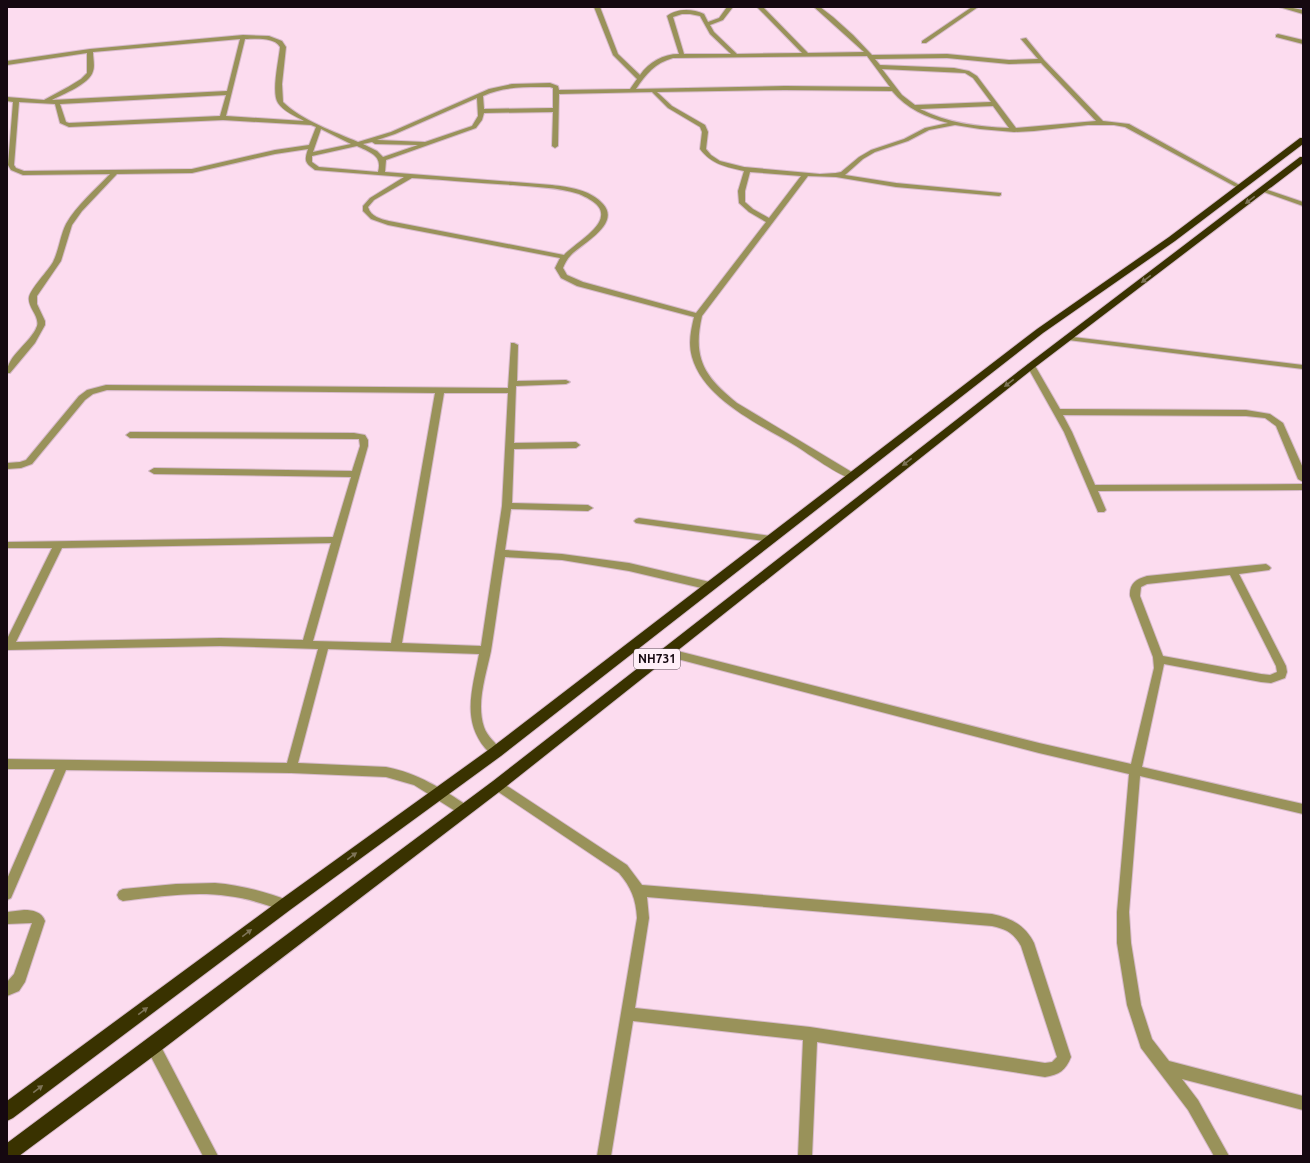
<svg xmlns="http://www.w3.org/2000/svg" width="1310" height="1163" font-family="Ubuntu,sans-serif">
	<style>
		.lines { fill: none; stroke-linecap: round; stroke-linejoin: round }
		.stream { stroke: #afb3ff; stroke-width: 3.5 }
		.minor-casing { stroke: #d7bacb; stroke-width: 2 }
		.highway-casing { stroke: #d7bacb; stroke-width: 2 }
		.minor { fill: #99925a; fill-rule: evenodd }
		.highway { fill: #393200; fill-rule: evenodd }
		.oneway { fill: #7e7457 }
		.labels { text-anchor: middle; stroke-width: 3; stroke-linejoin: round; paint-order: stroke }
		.shield { fill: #ffeff8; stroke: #5b4d56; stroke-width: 1 }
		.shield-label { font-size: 12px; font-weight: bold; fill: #150810 }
	</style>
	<rect width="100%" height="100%" fill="#fcdcef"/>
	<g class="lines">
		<!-- stream -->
		<path class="stream" d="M1294 7 1303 9"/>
		<!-- minor casing -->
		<g class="minor-casing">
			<path id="minor" d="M594 7H600L618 54 640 75C649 62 663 54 679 54L667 16C677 8 693 9 704 14L708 22 719 18 727 7H733L723 20 710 25 714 32 737 54 802 53 757 7H763L808 53 864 52 814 7H820L833 17 853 35 872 55 947 54 1009 60 1038 59 1021 39 1026 38 1044 60 1103 121 1129 124 1243 187 1238 188 1125 127 1114 125H1088L1034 131 1014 132 980 129 955 125 929 130 908 141 875 152 863 159 845 175 896 183 1001 193V195L999 196 896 187 836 177 808 176 702 316C692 359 705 377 737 403L855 474 857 476 852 479C838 475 810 455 796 446 761 425 704 400 692 357 688 343 691 330 694 317L577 286 561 278 555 268 560 258 388 225 371 219 363 211V206L370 198 404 177 315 170C305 163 304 161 308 149L275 154 192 173 117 174 82 211 72 225 61 261 37 296V304L45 321V325L35 343 10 373H7C7 355 31 343 37 326 40 316 27 307 29 297 31 288 48 271 53 262 59 250 60 236 66 224 76 206 95 190 110 174L23 175 11 170 8 165 13 102 7 101V97L44 100 68 87 81 79 87 73V53L7 65V61L90 49 243 35 269 36 282 41 286 47 282 84 283 102C301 120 335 132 358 142L391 132 489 89 512 84 550 83 558 86 559 90 630 89 637 79 613 55ZM682 14H690L700 16 710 34 731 54H684L673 17ZM240 39 227 91 52 100C63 94 90 84 93 71 95 66 93 58 93 52ZM245 39C256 39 274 37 280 47 279 59 271 93 278 103 283 111 295 116 304 121L226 116ZM867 56 890 87 785 86 636 89C646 74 655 63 673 58ZM947 58 1009 64 1041 63 1096 121 1016 128 977 76 969 71 954 68 880 65 875 59ZM882 69 965 73 973 78 991 102 915 105 902 95ZM550 87 553 88V108L484 109 483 96C504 86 527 87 550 87ZM785 90 892 91C907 109 926 117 948 123L925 128 904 139 871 150 859 157 841 172 836 173 820 174 744 167 720 161 711 155 706 149 708 132 705 125 672 106 657 92ZM652 92 668 108 700 127 702 132 700 149C711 164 726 167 744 171L738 191 739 203 749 212 766 222 696 313 583 282 567 275 563 268C565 263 567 259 571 255 583 243 621 224 603 204 591 190 569 187 552 185L385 172 386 160 476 128 482 120 484 113 553 112 552 146 555 148 558 146 559 94ZM226 95 220 116 69 123 66 122 60 104ZM477 98 478 116 472 126 425 142 377 140 395 134ZM19 102 55 104 60 123 69 127 223 120 311 125 316 127 309 145 275 150 192 169 24 171 16 168 14 165ZM993 106 1009 128C979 127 947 123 920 109ZM321 129 351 144 313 152ZM372 142 375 144 418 145 383 157 377 151 363 144ZM357 146C369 152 383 155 378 172L319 167 312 162V156ZM750 172 801 176 769 218 753 209 745 202V191ZM412 178C446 180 479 183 513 185 534 187 558 187 579 194 588 198 603 205 601 216 600 230 573 245 564 255L389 221C381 219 371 217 368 207L374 200Z
				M972 7H978L926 43H922V41Z
				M1279 7H1288L1303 10V14Z
				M1278 34 1303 40V44L1276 37V35Z
				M1261 189H1265L1303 202V206L1261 191Z
				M1065 336 1303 365V369L1068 340 1064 338Z
				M511 343H514L518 345 517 381 566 380 570 382 566 384 516 386 514 443 576 442 580 445 576 448 514 449 512 503 588 505 593 508 588 511 511 509 505 550 562 554 629 563 710 582 714 583 715 586 714 589 710 590 629 571 562 560 505 557C500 588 496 620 491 651 486 675 476 703 484 727 487 737 497 743 502 752L500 755C493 758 490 753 485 748 461 719 473 687 479 654L328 649 298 763 386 767C418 773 442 789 468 806L470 810 468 814 464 815 460 814 414 785 386 777 291 773 66 770 11 898 7 900V879L55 769H7V759L287 763 318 649 220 646 7 650V639L52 548H7V542L333 537 351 477 154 474 149 471 154 468 352 471 360 446 359 439 130 438 126 435 130 432 354 433 365 435 368 440V446L313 641 391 643 435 393 107 390 93 394 85 400 32 464 21 468 7 469V463L20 462 26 460 79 396 87 390 106 385 508 388ZM444 393H508L502 506 481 646 402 643ZM331 543 303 640 220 638 16 642 62 548Z
				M1028 364H1034L1060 409 1246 410 1270 414 1283 423 1303 468V482L1298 479 1276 426 1265 418 1246 416 1063 415 1072 432 1095 485 1303 484V490L1098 491 1106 510 1104 512H1098L1064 432 1027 366Z
				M639 518 771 536 776 539 771 542 636 523 634 521 636 519Z
				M1266 564 1269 566 1271 568 1269 570 1239 574 1286 666 1287 672 1285 678 1271 683 1261 682 1164 664 1142 767 1303 804V814L1140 776 1129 912 1131 943 1141 1005 1152 1039 1169 1061 1303 1096V1110L1182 1079 1198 1100 1229 1156H1214L1188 1110 1141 1048 1127 1005 1117 943V912L1129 774 1039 753 666 656 662 655 661 652 662 649 666 648 1039 743 1131 764 1154 668 1153 657 1130 596C1129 584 1136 579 1147 576ZM1230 575 1276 666 1277 672 1270 675 1261 674 1163 656 1140 596 1141 587 1147 584Z
				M498 780 627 865 642 885 992 914C1011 918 1025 925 1034 943L1071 1057C1066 1070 1059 1075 1045 1077L817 1042 812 1156H798L803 1040 633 1021 611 1156H597L637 918C636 899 631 887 619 873L494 789 492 785 494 781ZM647 897 992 926C1006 929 1014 933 1021 946L1057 1057 1052 1062 1045 1063 810 1027 635 1008 649 918Z
				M215 883C241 885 266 892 290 901L291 905 290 909 285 911C266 905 248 898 228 896 193 891 158 897 123 901L119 899 117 895 119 891 123 889 176 884Z
				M24 910C33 910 42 912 45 921L25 982 19 991 7 996V982L14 974 32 923 7 924V912Z
				M153 1039 158 1041 218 1156H203L148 1051 146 1046 148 1041Z"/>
		</g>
		<!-- highway casing -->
		<g class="highway-casing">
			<path id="highway" d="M1300 138H1303V144L1175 241 1043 333 501 756 290 910 13 1118 7 1121V1101L280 900 491 748 1037 329 1169 237Z
				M1300 157H1303V163L1034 368 503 789 159 1052 19 1156H7V1143L493 781 1028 364Z"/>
		</g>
		<!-- minor -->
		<use href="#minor" class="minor"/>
		<!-- highway -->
		<use href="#highway" class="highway"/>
	</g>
	<!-- one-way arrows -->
	<defs><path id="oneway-solid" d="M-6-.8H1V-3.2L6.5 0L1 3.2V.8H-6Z"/></defs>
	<g class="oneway">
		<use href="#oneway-solid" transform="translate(1250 200) rotate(143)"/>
		<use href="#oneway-solid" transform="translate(1146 279) rotate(143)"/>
		<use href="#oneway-solid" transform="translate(1009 383) rotate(142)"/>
		<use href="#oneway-solid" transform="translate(907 462) rotate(142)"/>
		<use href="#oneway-solid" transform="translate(352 856) rotate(-36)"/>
		<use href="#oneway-solid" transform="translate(247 933) rotate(-37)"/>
		<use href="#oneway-solid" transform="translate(143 1011) rotate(-37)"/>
		<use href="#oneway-solid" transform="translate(38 1089) rotate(-37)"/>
	</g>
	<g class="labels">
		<!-- shield labels -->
		<rect class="shield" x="634" y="649" width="46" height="20" rx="3"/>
		<g class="shield-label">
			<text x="657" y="663">NH731</text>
		</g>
	</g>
	<!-- border -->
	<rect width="1310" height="1163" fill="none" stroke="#150810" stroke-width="16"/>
</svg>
